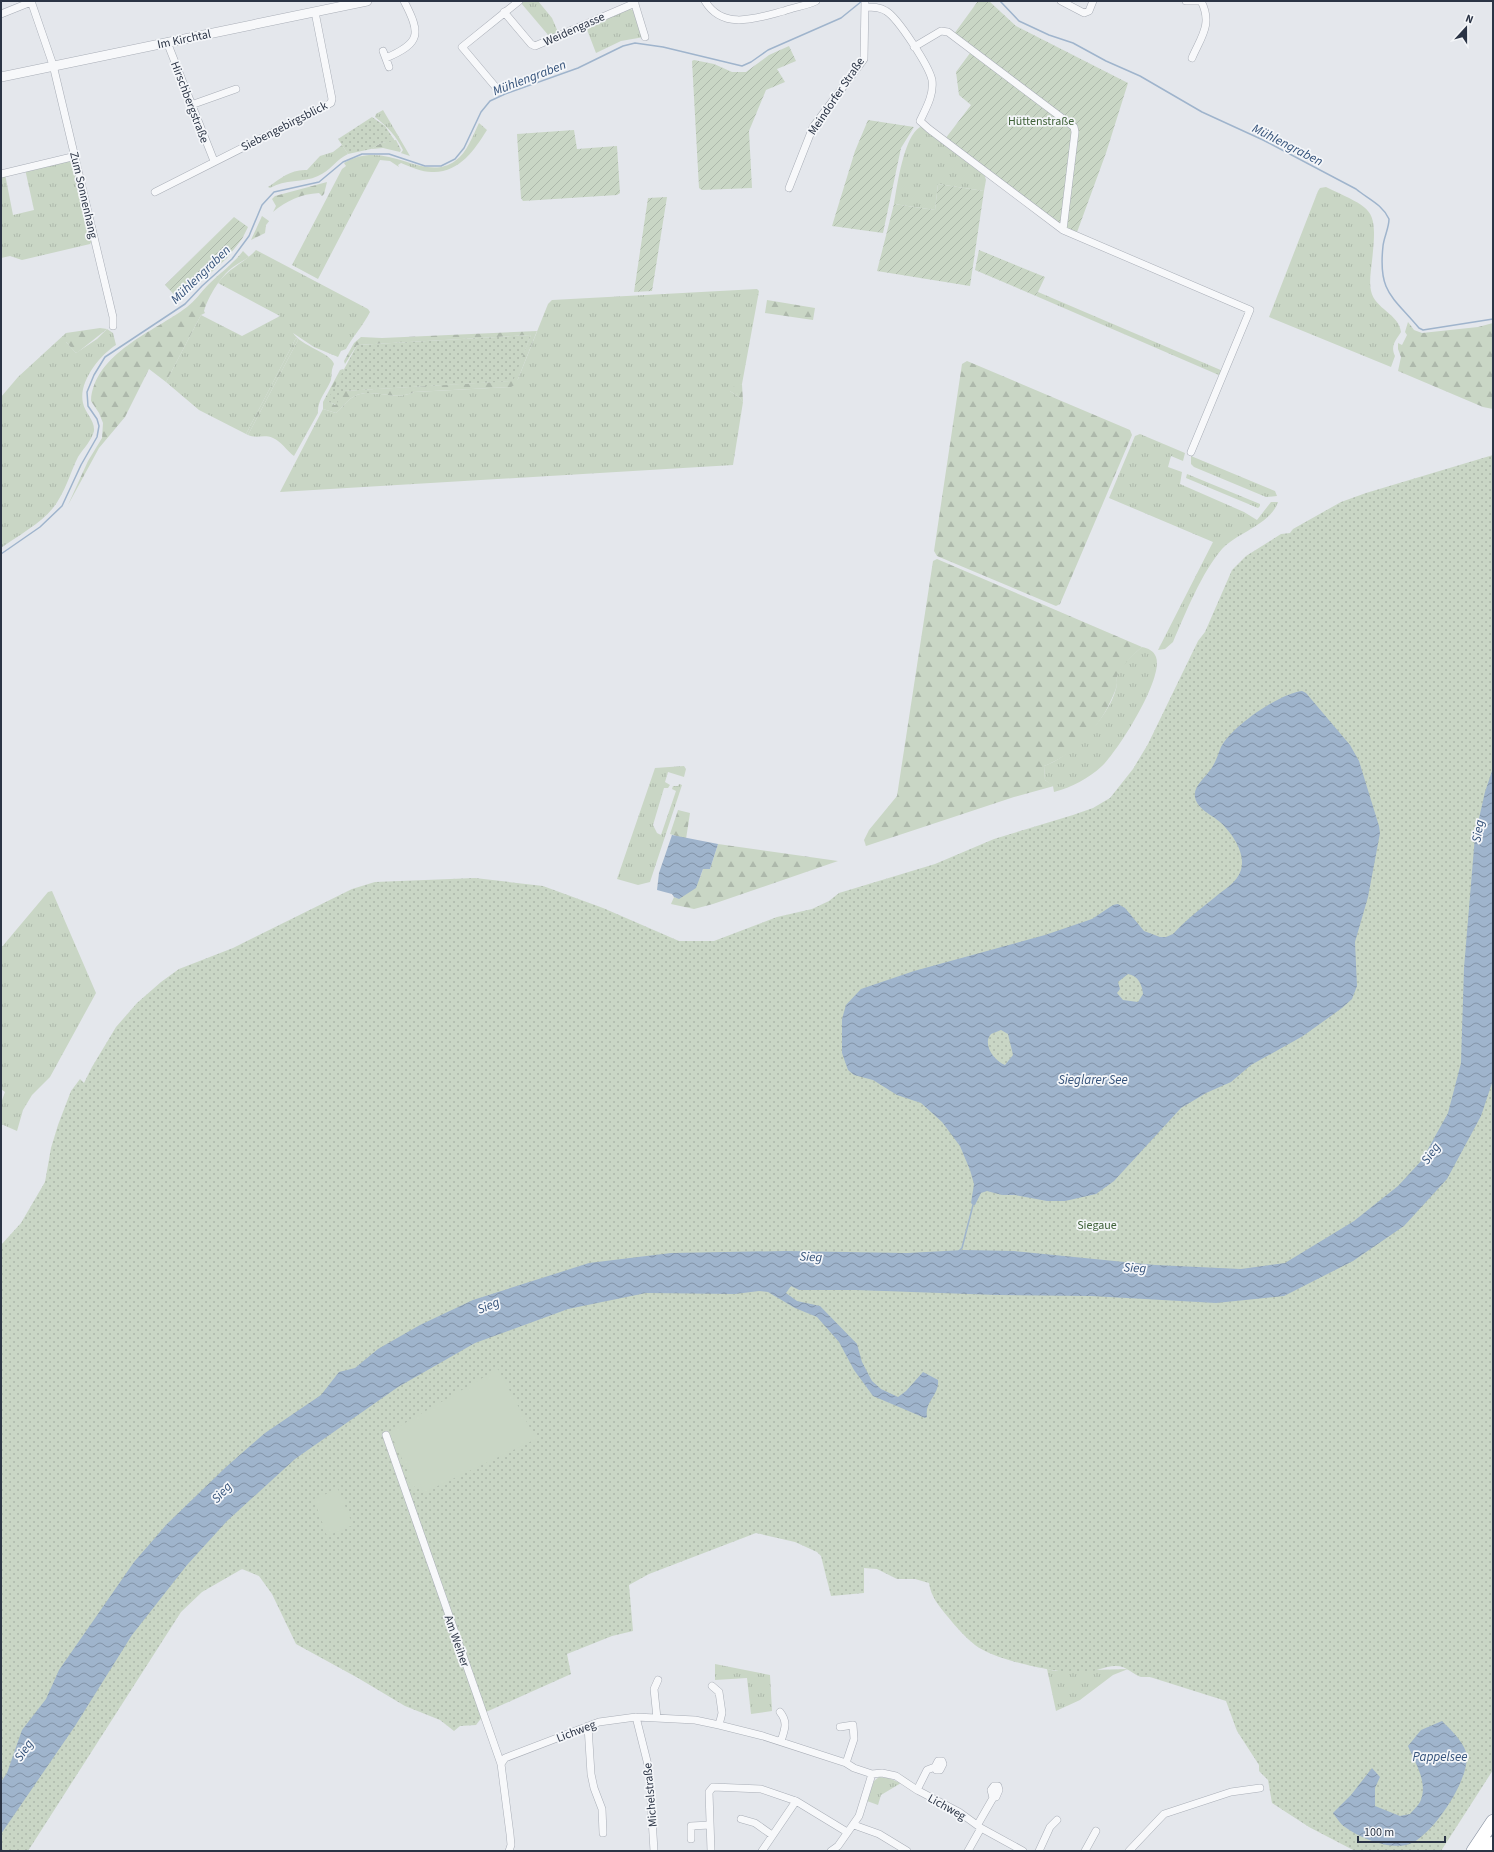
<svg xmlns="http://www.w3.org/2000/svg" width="1494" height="1852" font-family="'Source Sans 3',sans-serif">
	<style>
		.grass { fill: url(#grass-tufts) }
		.forest { fill: url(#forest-firs) }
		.park { fill: url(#park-dots) }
		.garden { fill: url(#garden-furrows) }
		.pitch { fill: #c9d6c5 }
		.water { fill: url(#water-waves); fill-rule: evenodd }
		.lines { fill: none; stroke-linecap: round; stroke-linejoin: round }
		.stream { stroke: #9fb4cc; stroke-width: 1.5 }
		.minor-casing { stroke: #a9aeb7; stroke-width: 8 }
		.tertiary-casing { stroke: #a9aeb7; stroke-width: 10 }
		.motorway-casing { stroke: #8b94a3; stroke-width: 14 }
		.minor { stroke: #f7f8fa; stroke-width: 7 }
		.tertiary { stroke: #f7f8fa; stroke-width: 9 }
		.motorway { stroke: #fff; stroke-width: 13 }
		.labels { text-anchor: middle; stroke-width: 3.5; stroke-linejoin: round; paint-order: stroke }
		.street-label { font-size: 12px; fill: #2b3445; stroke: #f4f6f9 }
		.park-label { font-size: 12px; fill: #3f6138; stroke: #f4f6f9 }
		.water-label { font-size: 13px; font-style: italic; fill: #34527a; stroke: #f4f6f9 }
	</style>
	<defs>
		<pattern id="grass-tufts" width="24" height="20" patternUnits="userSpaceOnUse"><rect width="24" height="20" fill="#c9d6c5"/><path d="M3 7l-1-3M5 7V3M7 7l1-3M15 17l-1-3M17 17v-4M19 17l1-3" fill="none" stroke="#adb8ab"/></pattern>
		<pattern id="forest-firs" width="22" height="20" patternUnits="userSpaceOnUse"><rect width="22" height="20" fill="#c9d6c5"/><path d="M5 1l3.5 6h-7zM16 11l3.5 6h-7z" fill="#adb8ab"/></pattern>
		<pattern id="park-dots" width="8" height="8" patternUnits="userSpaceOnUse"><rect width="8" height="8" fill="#c9d6c5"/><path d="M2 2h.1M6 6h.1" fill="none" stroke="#adb8ab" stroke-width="1.8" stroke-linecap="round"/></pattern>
		<pattern id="garden-furrows" width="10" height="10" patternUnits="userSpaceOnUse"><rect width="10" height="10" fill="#c9d6c5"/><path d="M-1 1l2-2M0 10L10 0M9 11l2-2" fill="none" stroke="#adb8ab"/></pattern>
		<pattern id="water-waves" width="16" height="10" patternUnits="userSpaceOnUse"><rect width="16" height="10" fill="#9fb4cc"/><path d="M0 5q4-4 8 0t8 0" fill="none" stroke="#8293a7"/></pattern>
	</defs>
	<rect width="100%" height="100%" fill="#e4e7ec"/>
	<!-- grass -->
	<path class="grass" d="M524 1H538L552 18 558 32 549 36 521 3Z
		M629 9 633 10 644 37 621 41 596 53 586 27Z
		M383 110 410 156 401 153 403 150C396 136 388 127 375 117L376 114Z
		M479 123 487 130C475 149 460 172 434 172 424 173 411 167 401 163L398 165 399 167 390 161 380 160 318 279 292 265 342 169 346 166 344 163C387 137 423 184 455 161 467 153 473 135 479 123Z
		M920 127 924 128 984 173 986 180 984 191 938 184 935 210 894 204C897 186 904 136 920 127Z
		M342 145 348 154C337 159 330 171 318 176 303 183 285 179 270 188L268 187C281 178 291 169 307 170L320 156 333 152Z
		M71 159 75 161 93 239 90 244 22 260 10 256 1 258V175L5 174 13 215 34 210 25 169Z
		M1326 187C1373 210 1378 206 1372 261 1371 270 1369 282 1371 291 1375 309 1399 314 1401 332 1396 340 1390 346 1395 356L1391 367 1269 317 1318 191 1320 188Z
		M256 250 368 309 370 312C363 326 353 336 346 349L341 351 338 357 314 347 293 333C301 346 331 353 334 364 331 370 332 374 331 380 327 391 317 400 318 413L294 456C287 451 281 441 273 438 264 434 256 439 248 435L298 340 296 338 246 434 199 410 166 382 201 315 242 336 280 316 218 283C230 267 243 264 256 250Z
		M757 289 759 291 742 384 730 391 740 398 743 402 733 465 280 492 323 409 336 413C341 409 345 403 350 399 369 384 392 403 414 392L511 387 518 379 548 304 552 300Z
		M1038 292 1223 371 1221 376 1036 296Z
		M107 329 113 333 116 345C100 355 78 382 83 403 85 413 95 420 94 431 92 440 83 449 78 457 71 471 67 486 59 499 48 520 20 534 1 548V397L18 377 66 333V342L76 353 97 339Z
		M1140 434 1185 453 1183 461 1171 456 1168 467 1182 472 1180 484 1244 512 1257 520 1271 502H1278C1270 525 1238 532 1222 549 1202 572 1185 614 1173 642L1165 649 1158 650 1213 542 1109 498 1135 436Z
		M1191 456 1275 491 1277 496 1266 497 1194 467 1191 464Z
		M1187 474 1260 504V506L1258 508 1186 478Z
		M1142 647C1148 648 1154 651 1156 657 1164 678 1118 751 1102 766 1088 779 1072 787 1054 792L1053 786 1045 780 1044 766C1071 757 1114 713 1117 683 1117 681 1116 679 1117 677 1119 666 1134 654 1142 647Z
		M684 766 686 769 684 777 668 772 665 782 670 785 668 788H664L653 825 657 833 661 835 676 791 672 789 673 786H678L679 784 682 785 650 882 638 885 617 879 655 768Z
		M52 891 96 993 50 1077 32 1095 23 1110 17 1131 1 1124V1103L5 1092 1 1089V948L48 892Z
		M715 1664 770 1675 772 1711 751 1714 747 1678 715 1680Z
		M1047 1669 1055 1671 1128 1669 1113 1675 1080 1700 1056 1711Z
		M879 1777 888 1778 901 1783 881 1795 878 1805 867 1801 874 1781Z"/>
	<!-- forest -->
	<path class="forest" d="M396 140 401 150 400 152 383 148 371 149 381 143Z
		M327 182 324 194 322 196 319 193C301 194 286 201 273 212L276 206 272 199 275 196Z
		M262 216 269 221 266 225 265 233 251 240Z
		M243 251 249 257C245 260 240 262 236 265 222 273 208 297 204 311L205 313 201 315 166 382 149 369 125 417 99 448 68 505 88 461 102 438 103 423 99 413 91 401C94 353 154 332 187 307 195 301 201 292 208 285 220 273 233 264 243 251Z
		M767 300 815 308 813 320 765 313Z
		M1408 322 1414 330 1422 333 1478 327 1493 323V409L1483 407 1398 371 1401 357 1398 349V343L1402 345 1407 335 1405 332Z
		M100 328 107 329 78 352 76 353 66 342V333Z
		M537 331 516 384 511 387 414 392C392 403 369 384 350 399 345 403 341 409 336 413L323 409V402L340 370 343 369 344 370 328 401 335 405 343 391 512 381 531 335 357 345 345 364 344 361 354 343 361 337 382 338Z
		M296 338 298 340 248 435 246 434Z
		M967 361 1130 430 1132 435 1060 604 1056 606 937 556 934 551 962 364Z
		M742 384 743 402 740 398 730 391V388Z
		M937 559 1142 647C1133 655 1124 663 1118 674 1116 678 1117 680 1117 683 1117 688 1114 693 1112 698 1100 727 1074 755 1044 766L1045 780 1054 786 1014 797 866 846 864 840 869 830 897 796 933 561Z
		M678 810 690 813 686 839 670 834Z
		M718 844 838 861 713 904 694 909 671 904 674 897 676 898 700 878 703 869H710Z"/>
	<!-- park -->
	<path class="park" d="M372 117 385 126 395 141 381 143 371 149 348 154 338 139Z
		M531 335 513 381 344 391 336 405 327 401 357 345Z
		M1493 455V1770L1441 1851H1355L1309 1827 1272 1803 1268 1780 1259 1771V1765L1237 1731 1226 1701 1150 1677C1148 1677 1143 1677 1141 1677 1132 1674 1127 1666 1116 1666 1104 1666 1093 1673 1080 1673 1056 1673 994 1660 975 1645 965 1637 956 1627 948 1617 939 1606 931 1597 929 1583L915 1579H897L877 1569 864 1568V1593L831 1596 821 1556 817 1552 795 1542 756 1533 649 1574 629 1585 633 1631 612 1636 567 1654 571 1674 486 1712 476 1725 460 1726 454 1731 440 1720 405 1706 358 1678 296 1644 272 1594 259 1576 242 1569 202 1592 181 1612 28 1851H1V1245L21 1223 45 1182 51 1148 58 1125 71 1091 80 1079 84 1083 92 1067 116 1027 137 1003 161 982 179 969 233 948 352 889 375 882 475 878 543 886 603 908 679 941H714L777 917 812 909 829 901 839 893 935 864 994 839 1073 815 1093 808 1110 798 1133 769 1148 744 1198 641 1205 632 1232 570 1246 556 1281 534 1290 533 1293 529 1341 502 1366 493Z"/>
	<!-- garden -->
	<path class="garden" d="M978 1H989L1016 26 1128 83 1106 153 1076 235 1056 224 945 139 971 105 959 95 956 72 973 49 954 34Z
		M789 46 796 61 777 69 785 82 766 90 749 131 752 188 702 190 699 188 692 61 694 60 714 64 732 72H746L769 55Z
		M868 120 914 127 901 148 883 233 832 226 855 151Z
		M574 130 577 149 617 146 620 193 617 195 523 201 521 198 517 134Z
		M938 184 984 191 970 286 877 271 894 204 935 210Z
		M667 197 652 291 634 292 648 198Z
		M234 217 248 227 242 239 227 258 180 301 165 285Z
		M979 250 1045 277 1036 296 975 270Z"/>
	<!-- pitch -->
	<path class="pitch" d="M498 1369 536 1439 423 1493 420 1484 412 1488 406 1476 409 1474 391 1435 393 1430Z
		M338 1489 353 1525 327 1536 314 1499Z"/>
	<!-- water -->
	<path class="water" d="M1302 691 1306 693 1350 745 1359 761 1379 826 1380 833 1368 897 1355 942 1357 986 1352 999 1342 1008 1303 1036 1251 1065 1231 1082 1206 1093 1181 1108 1114 1181 1096 1194 1065 1201H1047L1015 1195H1002L987 1191 981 1193 975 1205H973L971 1203 974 1184 970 1170 960 1146 942 1122 921 1103 897 1095 873 1080 854 1075 848 1070 842 1053V1019L846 1005 861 989 914 971 1045 935 1092 919 1113 905 1118 904 1125 908 1144 931 1160 937H1166L1173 934C1185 921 1200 909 1214 898 1223 890 1237 883 1241 870 1246 853 1232 833 1220 822 1212 815 1197 809 1195 797 1193 786 1206 777 1211 769 1216 762 1218 754 1221 747 1233 725 1279 694 1302 691ZM1128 974C1138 976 1142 984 1143 994L1138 1002 1123 1000 1117 993 1120 989 1118 982ZM1001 1030 1008 1034 1013 1055 1005 1065C994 1061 982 1044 991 1034Z
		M1493 768V1080L1481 1116 1447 1179 1404 1226 1353 1261 1284 1296 1216 1303 1091 1296 997 1295 856 1290H799L791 1286 786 1293 797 1301 820 1306 857 1344 862 1362 872 1381 881 1389 898 1397 906 1391 923 1372 938 1380C940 1394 924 1402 927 1417L925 1418 873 1396 854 1370 839 1342 817 1317 795 1308 768 1292 759 1291 735 1294 646 1293 568 1309 475 1343 398 1387 295 1459 227 1521 187 1565 132 1635 75 1726 1 1834V1782L7 1773 22 1730 46 1699 59 1670 134 1562 167 1524 226 1467 265 1433 321 1395 339 1372 355 1368 378 1349 420 1325 473 1300 589 1263 671 1253 785 1251 907 1253 964 1250 1014 1251 1155 1265 1241 1269 1285 1263 1354 1221 1398 1186 1422 1160 1448 1113 1461 1063 1464 968 1475 836 1485 792Z
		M672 835 718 844 710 869H703L696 888 679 899 674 897 672 894 657 890 659 873Z
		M1442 1721C1450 1729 1462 1740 1466 1752 1473 1776 1430 1841 1406 1845 1387 1849 1360 1838 1345 1827 1340 1824 1337 1818 1333 1813L1351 1795 1372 1768 1380 1777 1375 1788V1806L1400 1816 1410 1814C1413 1810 1418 1806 1420 1802 1429 1783 1415 1763 1408 1746L1421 1730Z"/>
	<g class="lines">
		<!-- stream -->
		<path class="stream" d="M1000 1 1019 21 1049 35 1073 43 1106 61 1140 76 1202 112 1263 140 1356 189C1368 199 1382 204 1389 219 1389 228 1384 237 1383 246 1378 292 1392 296 1419 328L1423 330 1493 319
			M1 554 40 527 62 506 81 465 97 437 99 426 97 419 88 406 87 392 94 375 105 357 185 304 202 286 232 259 249 236 262 205 274 192 319 182 343 162 362 154H389L425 166H441L455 159 464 148 481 112 490 101 505 94 578 68 623 46 635 43 663 47 742 66 751 62 768 50 841 18 862 1
			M959 1251 962 1248 973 1205"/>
		<!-- minor casing -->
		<g class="minor-casing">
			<path id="minor" d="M31 1 53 65 113 317V326
				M634 1 645 37
				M705 1C723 31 757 18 784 11 794 7 806 6 816 1
				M1061 1 1084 13 1089 11 1093 1
				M1186 1H1199
				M865 7C873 7 880 7 886 11 898 18 929 66 932 80 934 95 926 108 920 121L929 129 1063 230 1250 310 1191 452
				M504 12 531 44 535 46 635 3
				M1 14 31 2
				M167 42 214 161
				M914 47 941 31 948 32 1074 127 1075 132 1063 230
				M383 51 389 67
				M386 58C421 43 421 34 404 1
				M1192 58C1201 37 1213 24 1201 1
				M499 91 462 47 519 1
				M191 105 236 89
				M1 174 76 156
				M789 188 813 127 864 59 865 1
				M155 192 331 103 332 99 315 12
				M386 1435 501 1764 510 1834 511 1845 509 1851
				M712 1686 719 1692 722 1713 719 1725
				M780 1712C788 1722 785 1729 781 1741
				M636 1717 649 1769 654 1851
				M657 1718 654 1689 658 1680
				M588 1726 591 1774 594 1788 602 1809 603 1833
				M840 1727 853 1725 854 1739 846 1763
				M501 1764 505 1758 599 1722 636 1717 695 1720 719 1725 763 1736 846 1763 854 1768 872 1774 882 1773 896 1776 917 1790 959 1812 981 1828 1023 1851
				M917 1790 927 1770 935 1767 936 1770H940L943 1764 942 1761H938L935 1767
				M741 1819 755 1823 772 1835
				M978 1824 993 1798 996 1797 999 1790 998 1786H994L991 1790 993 1798
				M854 1825 879 1834 907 1851
				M691 1839V1826L710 1825
				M711 1851 709 1792 713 1787 761 1789 796 1801
				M762 1851 796 1801 847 1832
				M831 1851 838 1846 859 1816 872 1774
				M968 1851 981 1828
				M1039 1851 1050 1827 1057 1820
				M1085 1851 1096 1831
				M1129 1851 1164 1814 1231 1792 1260 1788"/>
		</g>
		<!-- tertiary casing -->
		<g class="tertiary-casing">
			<path id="tertiary" d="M1 77 367 1"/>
		</g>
		<!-- motorway casing -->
		<g class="motorway-casing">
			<path id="motorway" d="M1473 1851 1493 1821
				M1488 1851 1493 1843"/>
		</g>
		<!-- minor -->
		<use href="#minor" class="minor"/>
		<!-- tertiary -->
		<use href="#tertiary" class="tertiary"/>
		<!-- motorway -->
		<use href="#motorway" class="motorway"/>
	</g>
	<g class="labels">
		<!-- street labels -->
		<g class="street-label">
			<text transform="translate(574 29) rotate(-24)" y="4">Weidengasse</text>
			<text transform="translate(184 39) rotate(-12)" y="4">Im Kirchtal</text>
			<text transform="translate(836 96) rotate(-56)" y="4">Meindorfer Straße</text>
			<text transform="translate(190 102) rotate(69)" y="4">Hirschbergstraße</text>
			<text transform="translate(284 126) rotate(-27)" y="4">Siebengebirgsblick</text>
			<text transform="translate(84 195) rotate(77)" y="4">Zum Sonnenhang</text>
			<text transform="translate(457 1641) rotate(71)" y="4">Am Weiher</text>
			<text transform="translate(576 1731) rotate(-21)" y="4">Lichweg</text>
			<text transform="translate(650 1795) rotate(-95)" y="4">Michelstraße</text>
			<text transform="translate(947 1807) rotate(29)" y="4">Lichweg</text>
		</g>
		<!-- park labels -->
		<g class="park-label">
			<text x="1041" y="125">Hüttenstraße</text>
			<text x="1097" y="1229">Siegaue</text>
		</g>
		<!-- water labels -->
		<g class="water-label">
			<text transform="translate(529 77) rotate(-21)" y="5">Mühlengraben</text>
			<text transform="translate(1288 144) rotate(27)" y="5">Mühlengraben</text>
			<text transform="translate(200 274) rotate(-44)" y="5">Mühlengraben</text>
			<text transform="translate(1477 831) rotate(-81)" y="5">Sieg</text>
			<text x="1093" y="1084">Sieglarer See</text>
			<text transform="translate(1430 1153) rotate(-55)" y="5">Sieg</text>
			<text transform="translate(811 1256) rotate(2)" y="5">Sieg</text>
			<text transform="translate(1135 1267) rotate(2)" y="5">Sieg</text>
			<text transform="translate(488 1305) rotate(-23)" y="5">Sieg</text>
			<text transform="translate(221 1492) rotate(-47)" y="5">Sieg</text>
			<text transform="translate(23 1750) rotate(-56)" y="5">Sieg</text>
			<text x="1440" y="1761">Pappelsee</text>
		</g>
	</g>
	<!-- border -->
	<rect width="1494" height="1852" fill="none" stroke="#2b3445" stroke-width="4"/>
	<!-- north arrow -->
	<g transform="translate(1466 28) rotate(21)" stroke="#f4f6f9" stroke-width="3" paint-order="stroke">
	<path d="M0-3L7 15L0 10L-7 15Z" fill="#2b3445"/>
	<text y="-6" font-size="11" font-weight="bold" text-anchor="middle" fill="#2b3445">N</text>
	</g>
	<!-- scale -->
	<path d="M1358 1836v6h87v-6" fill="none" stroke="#2b3445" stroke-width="2"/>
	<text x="1364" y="1836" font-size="12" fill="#2b3445" stroke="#f4f6f9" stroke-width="3" paint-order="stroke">100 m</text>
</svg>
